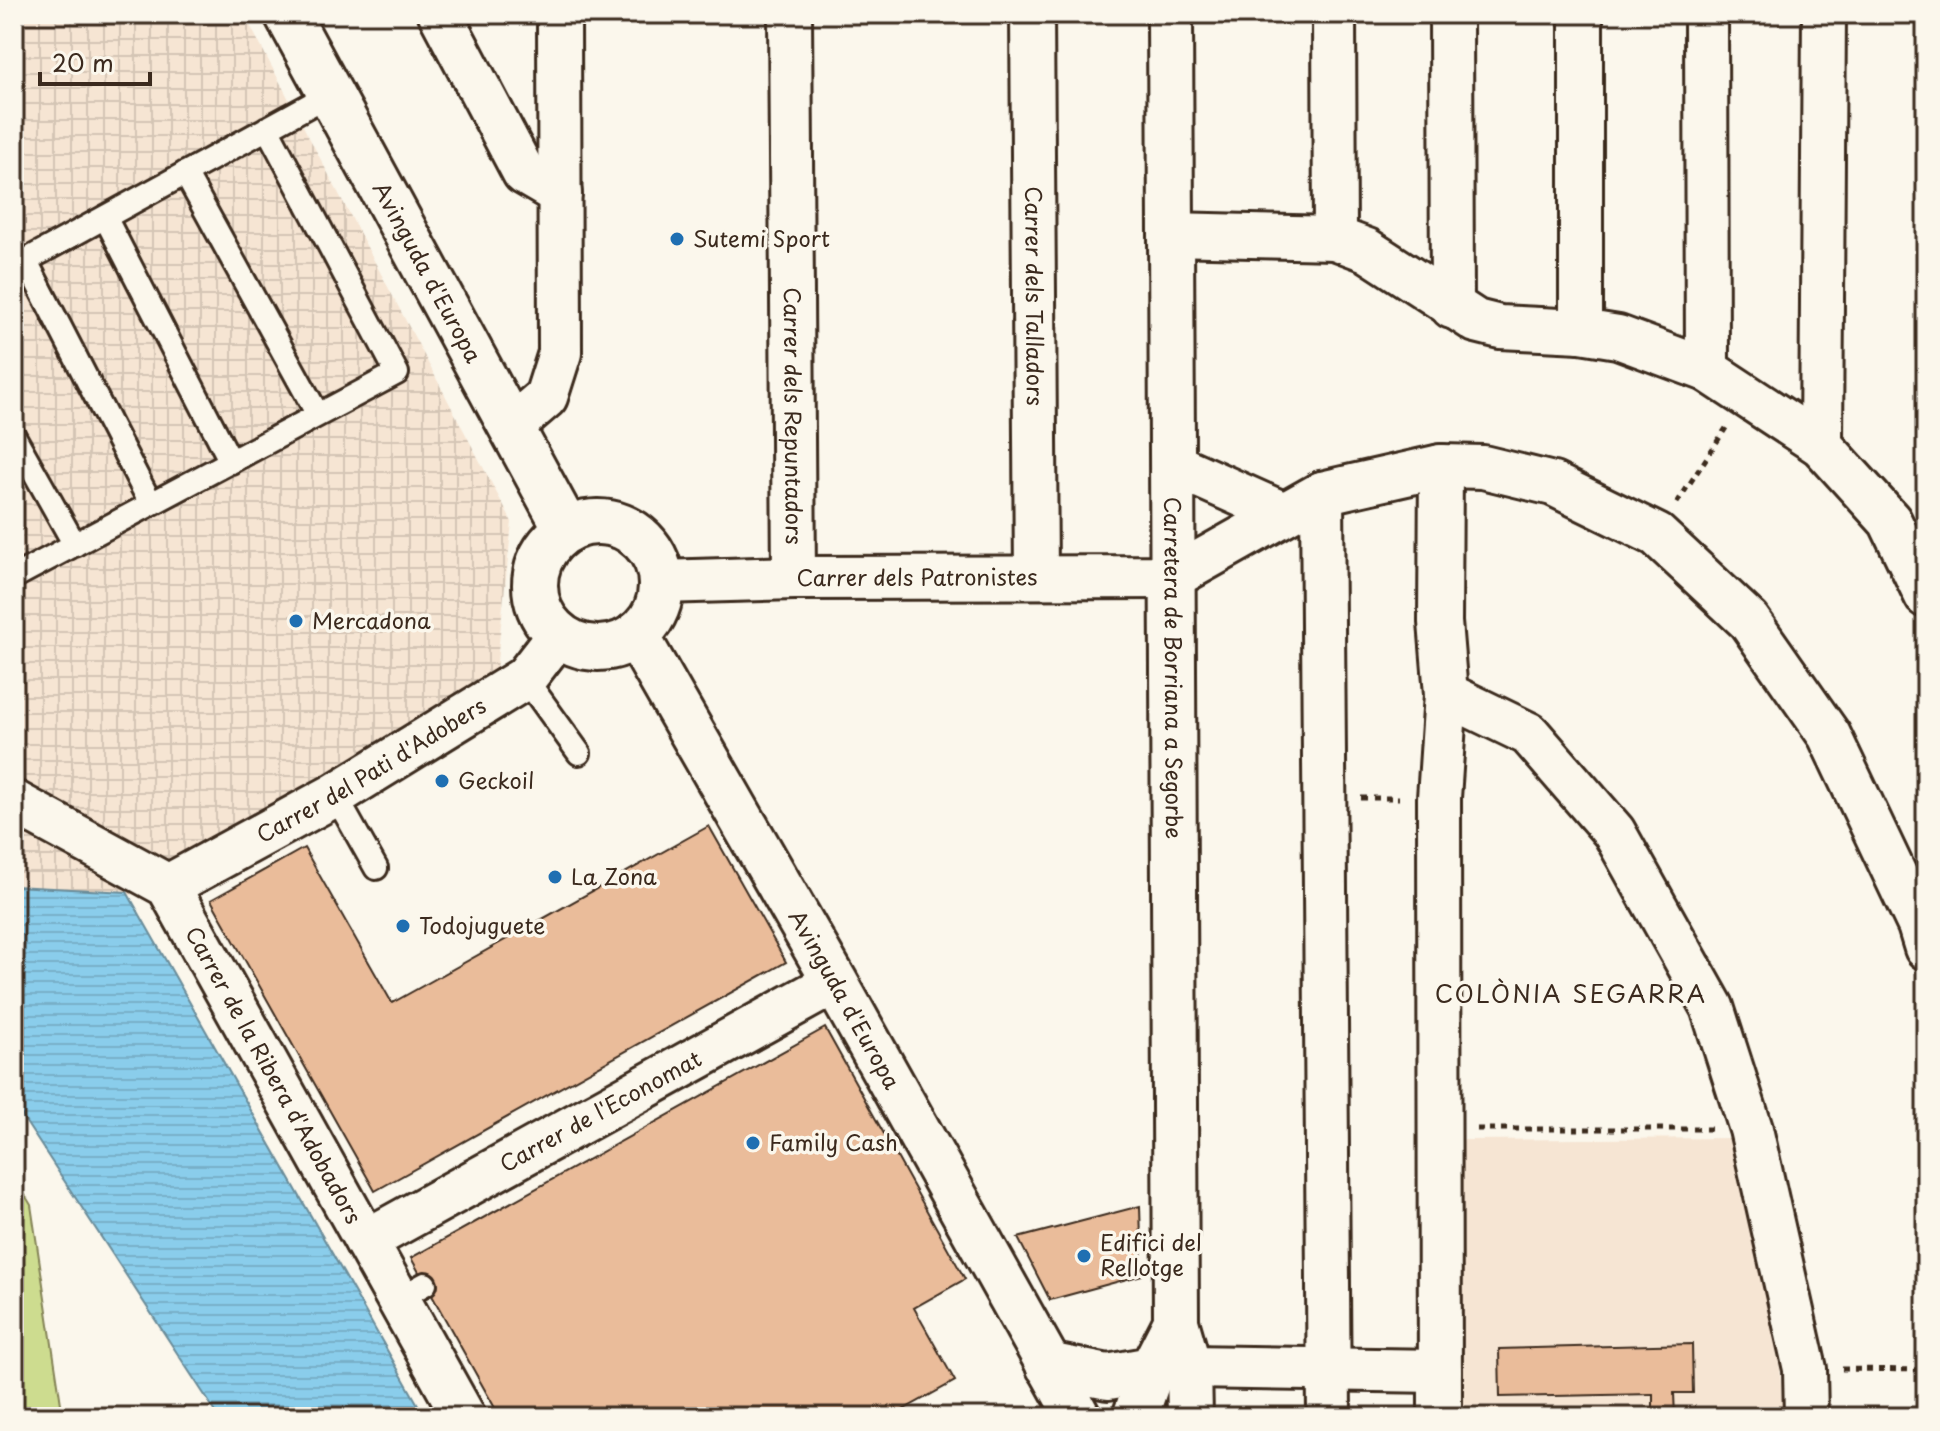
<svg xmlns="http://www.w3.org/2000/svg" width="1940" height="1431" font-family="'Playpen Sans',sans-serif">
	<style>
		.built { fill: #f6e5d3 }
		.industrial { fill: url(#industrial-grid) }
		.green { fill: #cddc8f; stroke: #848356; stroke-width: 2 }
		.water { fill: url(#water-rules); stroke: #6a8c99; stroke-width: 2 }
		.building { fill: #eabc9a; stroke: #3b2a1e; stroke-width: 2 }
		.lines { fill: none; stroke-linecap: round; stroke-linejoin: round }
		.lane-casing { stroke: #3b2a1e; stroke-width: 28 }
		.street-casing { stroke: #3b2a1e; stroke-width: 48 }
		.secondary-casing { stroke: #3b2a1e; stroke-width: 50 }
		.path { stroke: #3b2a1e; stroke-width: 5; stroke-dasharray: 6 6; stroke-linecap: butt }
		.lane { stroke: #fbf7ec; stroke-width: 22 }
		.street { stroke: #fbf7ec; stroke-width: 42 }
		.secondary { stroke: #fbf7ec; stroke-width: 44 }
		.poi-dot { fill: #1f6fb2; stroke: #fbf7ec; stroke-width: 3 }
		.labels { text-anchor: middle; stroke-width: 7; stroke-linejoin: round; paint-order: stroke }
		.poi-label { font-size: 22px; fill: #3b2a1e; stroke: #fbf7ec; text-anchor: start }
		.street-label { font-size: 22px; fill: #3b2a1e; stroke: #fbf7ec }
		.neighbourhood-label { font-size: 24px; letter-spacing: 2px; fill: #3b2a1e; stroke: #fbf7ec }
	</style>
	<defs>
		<pattern id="industrial-grid" width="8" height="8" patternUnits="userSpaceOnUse" patternTransform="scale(2)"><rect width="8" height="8" fill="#f6e5d3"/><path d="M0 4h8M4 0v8" fill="none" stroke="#d4c5b5"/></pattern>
		<pattern id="water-rules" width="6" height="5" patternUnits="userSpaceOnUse" patternTransform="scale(2)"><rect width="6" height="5" fill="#8acdeb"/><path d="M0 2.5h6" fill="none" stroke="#78b0c9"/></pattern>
	</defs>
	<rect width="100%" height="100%" fill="#fbf7ec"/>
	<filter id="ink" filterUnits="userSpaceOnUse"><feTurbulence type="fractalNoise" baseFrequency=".0125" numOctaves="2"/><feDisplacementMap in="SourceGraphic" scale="16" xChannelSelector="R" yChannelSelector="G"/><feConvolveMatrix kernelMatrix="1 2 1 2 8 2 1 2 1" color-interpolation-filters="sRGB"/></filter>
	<g filter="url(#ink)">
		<!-- built -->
		<path class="built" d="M1737 1138 1780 1369 1783 1417H1463V1140Z"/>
		<!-- industrial -->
		<path class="industrial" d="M14 14H244L512 522 495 680 127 897 14 889Z"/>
		<!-- green -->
		<path class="green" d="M14 1177 31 1205 63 1417H14Z"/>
		<!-- water -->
		<path class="water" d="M14 886 127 892 425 1417H219L14 1104Z"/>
		<!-- building -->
		<path class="building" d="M709 826 786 962 375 1191 211 900 304 848 392 1003Z
			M825 1028 965 1279 914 1308 955 1381 890 1417H500L411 1258Z
			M1140 1206 1142 1275 1050 1300 1018 1238Z
			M1692 1344 1693 1393H1674L1675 1417H1653V1394L1500 1397 1499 1349Z"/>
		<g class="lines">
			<!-- lane casing -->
			<g class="lane-casing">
				<path id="lane" d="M185 173 318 415
					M105 217 231 462
					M26 261 151 504
					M14 267 330 94
					M14 436 75 545
					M14 577 397 373 267 128
					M525 678 579 753
					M335 795 376 868
					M398 1299 425 1284"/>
			</g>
			<!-- street casing -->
			<g class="street-casing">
				<g id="street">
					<path d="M440 14 524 173 560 194"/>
					<path id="s1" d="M790 14 794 578"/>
					<path id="s2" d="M1032 14 1036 577"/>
					<path d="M1334 14 1335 238"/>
					<path d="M1451 14 1452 307"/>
					<path d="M1581 14V331"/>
					<path d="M1706 14 1707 370"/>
					<path d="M1171 234 1335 238 1367 250 1476 321 1500 327 1581 331 1618 337 1707 370 1821 445 1890 521 1926 596"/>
					<path d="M511 427 546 397 560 353 559 14"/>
					<path d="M1821 445 1824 14"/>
					<path d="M1172 464 1284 514"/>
					<path d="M1322 493 1329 1417"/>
					<path id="s3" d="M661 582 794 578 1173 577 1322 493 1441 466 1483 467 1553 484 1657 535 1749 621 1829 735 1919 925 1926 948"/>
					<path d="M1446 694 1529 734 1614 832 1712 1007 1751 1129 1805 1369 1806 1417"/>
					<path id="s4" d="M14 802 168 886 464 1417"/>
					<path id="s5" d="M168 886 335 795 525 678 559 634"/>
					<path id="s6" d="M366 1241 835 982"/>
					<path d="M1189 1367 1440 1371"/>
					<path d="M1440 1417 1439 798 1446 694 1440 622 1441 466"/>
				</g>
			</g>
			<!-- secondary casing -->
			<g class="secondary-casing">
				<g id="secondary">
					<path id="s7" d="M287 14 567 530"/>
					<path id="s8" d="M1170 14 1176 1322 1189 1367 1190 1417"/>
					<circle cx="598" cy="585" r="63"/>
					<path id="s9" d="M636 635 835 982 1078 1417"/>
					<path d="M1048 1365 1108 1377 1152 1369 1176 1322"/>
					<path d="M1135 1417 1152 1369"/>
				</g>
			</g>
			<!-- path -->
			<path class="path" d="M1677 503 1726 428
				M1361 798H1399
				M1477 1129H1711
				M1842 1369 1926 1370"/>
			<!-- lane -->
			<use href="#lane" class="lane"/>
			<!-- street -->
			<use href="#street" class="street"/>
			<!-- secondary -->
			<use href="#secondary" class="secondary"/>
		</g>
	</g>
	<!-- markers -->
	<g class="poi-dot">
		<circle cx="677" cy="239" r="8"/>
		<circle cx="296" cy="621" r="8"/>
		<circle cx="442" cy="781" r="8"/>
		<circle cx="555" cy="877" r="8"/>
		<circle cx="403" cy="926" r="8"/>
		<circle cx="753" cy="1143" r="8"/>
		<circle cx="1084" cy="1256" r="8"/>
	</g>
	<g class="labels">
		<!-- poi labels -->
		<g class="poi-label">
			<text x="693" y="247">Sutemi Sport</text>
			<text x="312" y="629">Mercadona</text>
			<text x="458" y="789">Geckoil</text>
			<text x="571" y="885">La Zona</text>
			<text x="419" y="934">Todojuguete</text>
			<text x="769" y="1151">Family Cash</text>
			<text x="1100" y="1251">Edifici del<tspan x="1100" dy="25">Rellotge</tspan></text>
		</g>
		<!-- street labels -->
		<g class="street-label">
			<text dy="8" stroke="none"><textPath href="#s7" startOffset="294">Avinguda d'Europa</textPath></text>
			<text dy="8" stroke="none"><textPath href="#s2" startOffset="282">Carrer dels Talladors</textPath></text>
			<text dy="8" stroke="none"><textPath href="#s1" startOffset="402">Carrer dels Repuntadors</textPath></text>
			<text dy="8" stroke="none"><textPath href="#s3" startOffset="256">Carrer dels Patronistes</textPath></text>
			<text dy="8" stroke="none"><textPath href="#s8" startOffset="654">Carretera de Borriana a Segorbe</textPath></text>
			<text dy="8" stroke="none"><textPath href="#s5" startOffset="234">Carrer del Pati d'Adobers</textPath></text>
			<text dy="8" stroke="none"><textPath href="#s9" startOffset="420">Avinguda d'Europa</textPath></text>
			<text dy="8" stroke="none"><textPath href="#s4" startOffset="392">Carrer de la Ribera d'Adobadors</textPath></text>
			<text dy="8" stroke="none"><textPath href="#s6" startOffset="268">Carrer de l'Economat</textPath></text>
		</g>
		<!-- neighbourhood labels -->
		<g class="neighbourhood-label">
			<text x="1571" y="1003">COLÒNIA SEGARRA</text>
		</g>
	</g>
	<!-- margin -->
	<rect width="1940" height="1431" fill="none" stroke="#fbf7ec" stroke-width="48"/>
	<rect x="24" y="24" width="1892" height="1383" fill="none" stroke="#3b2a1e" stroke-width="3" filter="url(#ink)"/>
	<!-- scale -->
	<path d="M40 72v12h110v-12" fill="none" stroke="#3b2a1e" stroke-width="4"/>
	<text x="52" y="72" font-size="24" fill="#3b2a1e" stroke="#fbf7ec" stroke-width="6" paint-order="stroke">20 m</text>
</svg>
